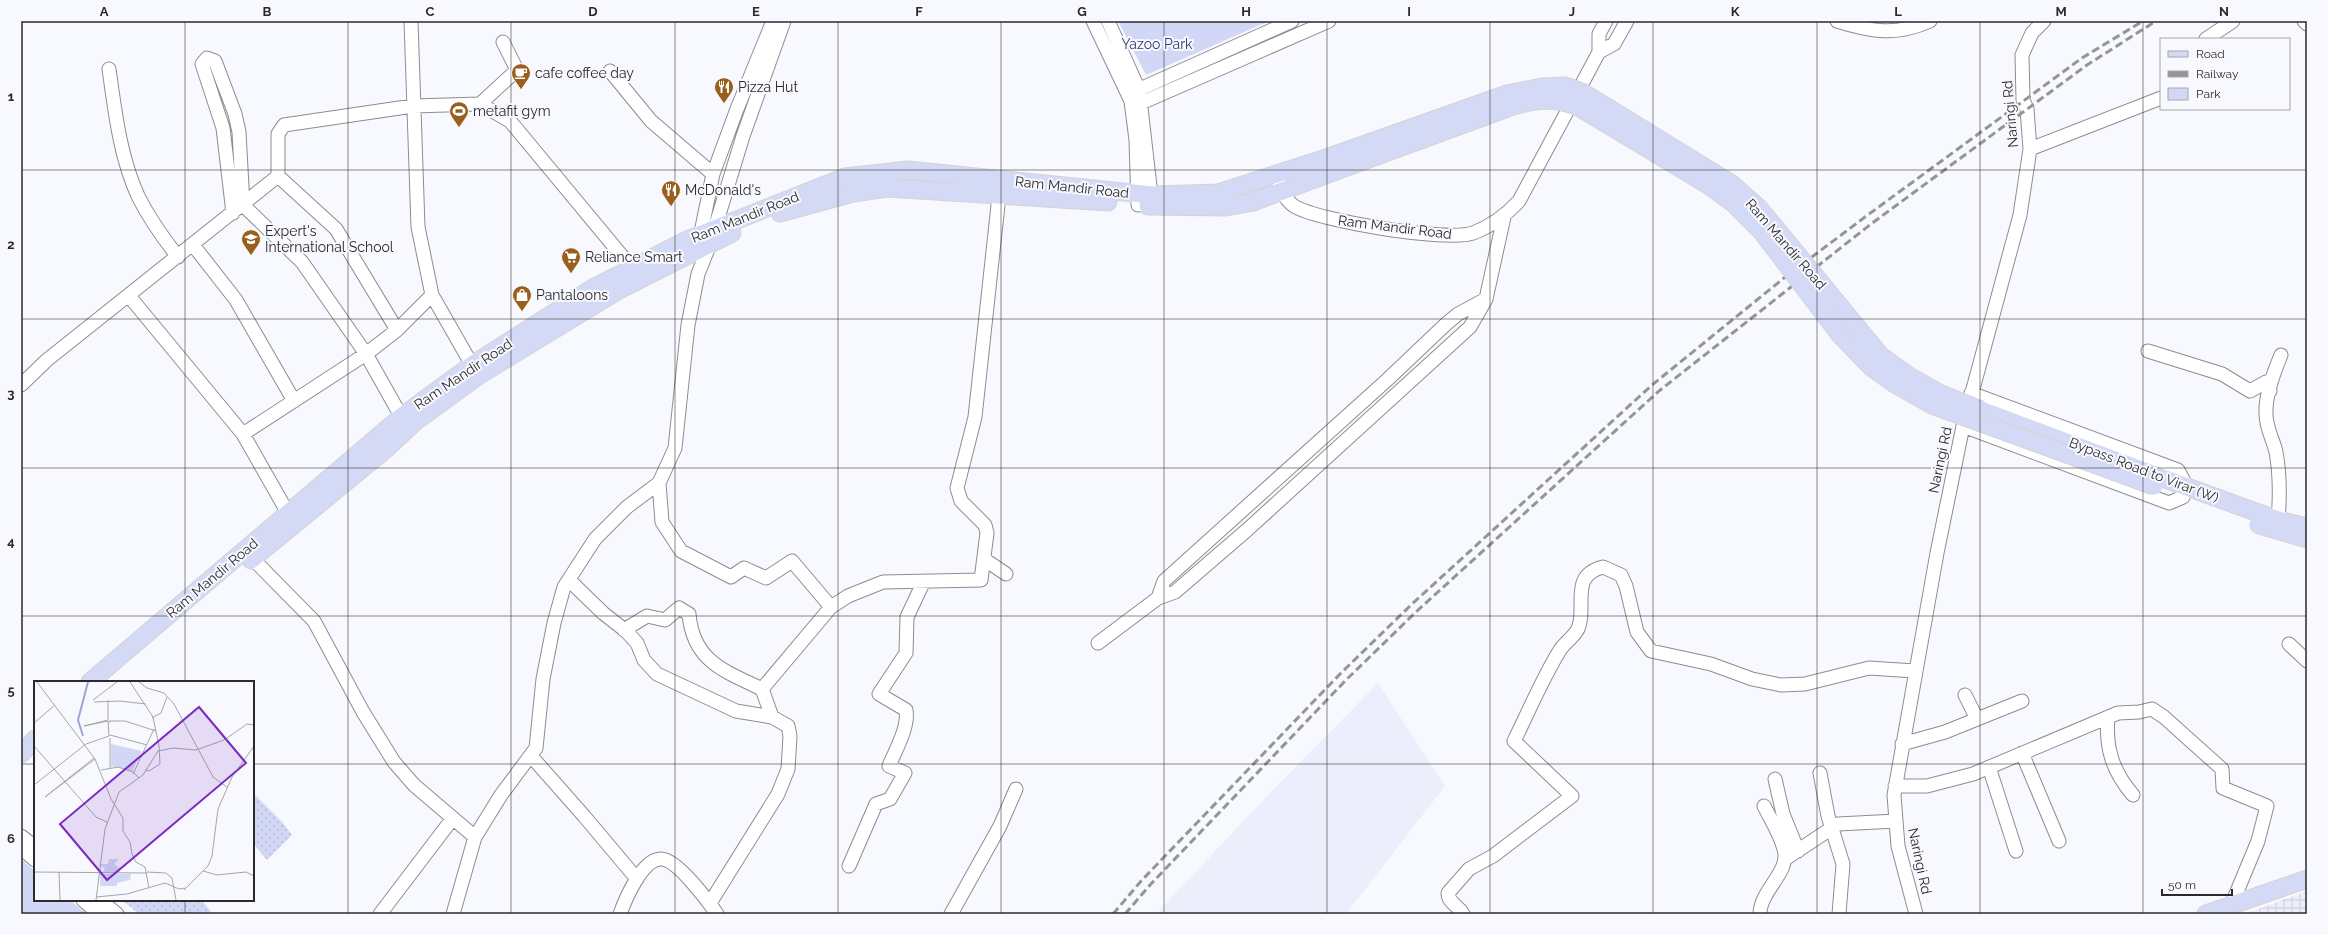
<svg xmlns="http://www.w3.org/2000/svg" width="2328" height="935" font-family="Raleway,sans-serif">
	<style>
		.built { fill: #eceffb }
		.industrial { fill: url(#industrial-grid) }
		.grass { fill: url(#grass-dots) }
		.park { fill: #d1d7f5 }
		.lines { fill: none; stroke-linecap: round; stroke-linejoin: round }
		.minor-casing { stroke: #8c8d91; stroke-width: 15 }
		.major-casing { stroke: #d4d4d5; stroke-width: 19 }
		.minor { stroke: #fff; stroke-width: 13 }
		.major { stroke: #d4daf6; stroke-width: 17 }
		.rail { stroke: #949598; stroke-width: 3; stroke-dasharray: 8 4; stroke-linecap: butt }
		.major-bridge-casing { stroke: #d4d4d5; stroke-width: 19; stroke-linecap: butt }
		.major-bridge { stroke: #d4daf6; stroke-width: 17 }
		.grid { fill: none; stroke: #2a2a2c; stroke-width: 1; stroke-opacity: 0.55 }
		.labels { text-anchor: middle; stroke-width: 4; stroke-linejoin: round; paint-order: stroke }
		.park-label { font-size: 14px; fill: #333a6f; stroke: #f8f9fe }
		.poi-label { font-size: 14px; fill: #2a2a2c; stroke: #f8f9fe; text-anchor: start }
		.street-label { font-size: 14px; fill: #2a2a2c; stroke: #f8f9fe }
		.inset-river { fill: none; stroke: #9da6d0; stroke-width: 2 }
		.inset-road { fill: none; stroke: #a6a6aa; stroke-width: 1 }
		.view { fill: #7b2cbf; fill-opacity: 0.15; stroke: #7b2cbf; stroke-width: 2 }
		.inset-edge { fill: none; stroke: #2a2a2c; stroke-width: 2 }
		.neatline { fill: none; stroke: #2a2a2c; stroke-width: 1.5 }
		.grid-label { font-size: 13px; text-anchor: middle; font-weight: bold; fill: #2a2a2c }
	</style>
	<defs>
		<pattern id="industrial-grid" width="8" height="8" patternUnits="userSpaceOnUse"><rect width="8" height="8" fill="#eceffb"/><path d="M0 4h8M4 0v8" fill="none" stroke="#cbcdd7"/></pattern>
		<pattern id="grass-dots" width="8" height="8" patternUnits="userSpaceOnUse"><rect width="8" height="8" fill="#d1d7f5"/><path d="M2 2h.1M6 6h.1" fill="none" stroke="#b4b9d2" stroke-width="1.8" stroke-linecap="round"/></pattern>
	</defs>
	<rect width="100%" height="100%" fill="#f8f9fe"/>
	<!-- built -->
	<path class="built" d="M1378 683 1445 786 1346 914H1156L1268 795Z"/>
	<!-- industrial -->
	<path class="industrial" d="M2307 891V914H2245Z"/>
	<!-- grass -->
	<path class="grass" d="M253 793 282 822 292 835 267 860 253 843Z
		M122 900H206L204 903 213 914H139Z"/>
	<!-- park -->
	<path class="park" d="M1118 21H1269L1146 75Z
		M21 859 35 871V900H70L87 914H21Z"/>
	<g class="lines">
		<!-- minor casing -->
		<g class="minor-casing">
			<path id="minor" d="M411 21 418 227 432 295 472 365
				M1093 21 1131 101 1136 140 1138 205
				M1108 21 1139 90 1152 204
				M1837 21C1872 32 1896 36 1930 21
				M2304 21 2307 24
				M2206 39 2233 21
				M1599 52V34L1606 21
				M109 69C115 111 120 157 138 196 149 218 163 238 178 257
				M610 71 651 121 713 174
				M1131 93 1292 21
				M480 104 517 70 503 42
				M1132 107 1329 21
				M2030 149 2161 98
				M1277 175C1280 187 1283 198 1294 206 1318 221 1447 242 1473 233 1492 226 1506 215 1519 201L1599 52 1614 44 1627 21
				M278 176 336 229 397 330
				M233 213 223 128 202 64 207 58 215 61 235 114 239 132 243 205 302 262 366 354 406 425
				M699 242 713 174 737 109 773 21
				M193 245 236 300 294 401
				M129 296 243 434 293 522
				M2148 351 2222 374 2250 391 2266 382 2270 391
				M21 385 47 360 278 176V134L284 125 413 106 480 104 510 121 632 268
				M1971 393 2178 470 2187 487
				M1963 426 2169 503 2183 497
				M243 434 366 354 397 330 432 295
				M659 483 662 522 681 551 731 577 744 568 766 578 792 561 831 607
				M2278 520C2280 497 2280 474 2276 452 2273 439 2266 428 2266 414 2265 395 2274 372 2281 355
				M246 552 314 621 363 712 394 762 414 785 475 837
				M984 559 1006 574
				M569 580 603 613 626 631 637 643 644 660 657 674 736 711 772 717 788 726 790 736 788 769 778 794 710 903
				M1158 598 1164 581 1387 380 1446 324 1458 314 1486 299
				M624 630 647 616 665 620 679 608 689 614C693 661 724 671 762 689
				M1098 643 1158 598 1175 592 1247 530 1470 327 1486 299 1504 217
				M2289 644 2307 661
				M1965 695 1977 719
				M772 717 762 689 831 607 848 596 883 582 981 580 987 533 985 525 961 501 957 488 975 417 1000 187
				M2108 717C2105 748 2113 772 2133 795
				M1902 744 1945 732 2022 701
				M2022 753 2059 841
				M531 756 584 816 637 879
				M1989 767 2016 851
				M1820 773 1828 816 1843 864 1839 914
				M1775 779 1783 814 1798 851
				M1895 786H1927L1973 774 2118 713 2139 712 2152 709 2164 717 2222 769 2223 788 2267 806 2258 841 2231 906
				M21 836 35 847
				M21 848 35 860
				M1785 859 1838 824 1896 821
				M849 866 876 804 890 799 905 773 889 766C896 749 909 727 906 710L879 694 906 653 907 617 924 581
				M83 900 99 914
				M100 900 117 914
				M380 914 453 818
				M453 914 475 837 501 795 536 748 543 679 554 623 564 587 595 539 627 507 659 483 675 448 688 325 698 274 710 244 743 136 784 21
				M620 914C625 900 642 859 661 859 677 859 708 901 717 914
				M951 914 1000 826 1016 789
				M1463 914C1459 906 1448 903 1448 893L1469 869 1493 856 1572 796 1514 741C1529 711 1542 679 1560 650 1565 642 1577 635 1579 626 1586 605 1570 575 1603 567L1621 575 1626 586 1637 632 1651 651 1711 664 1752 679 1781 685 1805 684 1869 668 1915 671
				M1760 914C1760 890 1791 872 1784 849 1780 834 1771 820 1764 806
				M1916 914 1898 846 1894 795 1937 553 1963 426 2020 215 2030 149 2027 109 2023 100 2022 55 2032 33 2044 21"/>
		</g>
		<!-- major casing -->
		<g class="major-casing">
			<path id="major" d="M1148 206 1226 207 1253 202 1333 172
				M780 213 853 193 887 188 1108 202
				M1981 410 2187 487 2278 520 2307 527
				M2259 525 2307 539
				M251 560 386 449 416 421 478 376 619 290 732 233
				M90 682 401 417 472 365 593 288 687 240 845 177 908 170 1153 195 1218 193 1329 157
				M21 754 35 739
				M2206 914 2307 879"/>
		</g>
		<!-- minor -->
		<use href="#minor" class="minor"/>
		<!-- major -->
		<use href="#major" class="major"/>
		<!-- rail -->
		<path class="rail" d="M1113 914 1142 880 1340 674 1412 604 1652 385 1784 278 1865 217 2082 58 2143 21
			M1125 914 1150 885 1346 680 1417 611 1659 391 1871 224 2087 65 2156 21"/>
		<!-- major-bridge casing -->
		<g class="major-bridge-casing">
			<path id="major-bridge" d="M1329 157 1507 94 1542 87 1565 86 1584 93 1732 184 1759 208 1881 356 1909 376 1939 393 1981 410
				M1333 172 1513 106C1539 99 1552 98 1577 106L1710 186 1733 203 1762 232 1840 335 1871 367 1895 384 1932 405 2154 486"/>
		</g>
		<!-- major-bridge -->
		<use href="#major-bridge" class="major-bridge"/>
	</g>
	<!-- grid -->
	<path class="grid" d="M185 21V682M348 21V914M511 21V914M675 21V914M838 21V914M1001 21V914M1164 21V914M1327 21V914M1490 21V914M1653 21V914M1817 21V914M1980 21V914M2143 21V914M21 170H2307M21 319H2307M21 468H2307M21 616H2307M21 764H35M253 764H2307M185 900V914"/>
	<!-- icons -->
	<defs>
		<g id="cafe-pin" transform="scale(1)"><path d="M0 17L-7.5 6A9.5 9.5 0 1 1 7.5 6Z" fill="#99601d" stroke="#f8f9fe"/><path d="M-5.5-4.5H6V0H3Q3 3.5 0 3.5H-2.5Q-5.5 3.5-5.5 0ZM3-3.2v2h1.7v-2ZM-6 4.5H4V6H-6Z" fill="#fff"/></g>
		<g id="restaurant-pin" transform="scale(1)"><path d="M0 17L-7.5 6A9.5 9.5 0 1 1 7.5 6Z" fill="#99601d" stroke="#f8f9fe"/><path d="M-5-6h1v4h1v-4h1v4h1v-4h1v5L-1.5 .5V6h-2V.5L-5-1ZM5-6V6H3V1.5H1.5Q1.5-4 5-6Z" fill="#fff"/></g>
		<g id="stadium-pin" transform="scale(1)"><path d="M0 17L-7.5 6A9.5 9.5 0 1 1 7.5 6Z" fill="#99601d" stroke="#f8f9fe"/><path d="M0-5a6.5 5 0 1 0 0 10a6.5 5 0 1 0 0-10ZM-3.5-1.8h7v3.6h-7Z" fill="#fff"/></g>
		<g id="school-pin" transform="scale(1)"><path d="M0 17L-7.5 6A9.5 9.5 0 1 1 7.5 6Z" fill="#99601d" stroke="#f8f9fe"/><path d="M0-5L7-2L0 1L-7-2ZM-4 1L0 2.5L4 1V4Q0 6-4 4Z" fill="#fff"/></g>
		<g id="supermarket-pin" transform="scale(1)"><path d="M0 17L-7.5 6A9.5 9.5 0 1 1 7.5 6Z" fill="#99601d" stroke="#f8f9fe"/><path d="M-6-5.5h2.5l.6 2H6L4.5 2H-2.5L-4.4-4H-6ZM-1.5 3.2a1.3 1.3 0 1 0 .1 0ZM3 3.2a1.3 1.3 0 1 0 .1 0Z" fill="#fff"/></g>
		<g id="shop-pin" transform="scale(1)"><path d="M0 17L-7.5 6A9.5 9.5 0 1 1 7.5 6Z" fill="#99601d" stroke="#f8f9fe"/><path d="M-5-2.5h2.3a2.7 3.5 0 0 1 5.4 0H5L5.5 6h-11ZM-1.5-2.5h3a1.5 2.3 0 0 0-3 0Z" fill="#fff"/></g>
	</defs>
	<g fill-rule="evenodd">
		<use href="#cafe-pin" x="521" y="73"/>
		<use href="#restaurant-pin" x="724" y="87"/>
		<use href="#stadium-pin" x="459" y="111"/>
		<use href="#restaurant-pin" x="671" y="190"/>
		<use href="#school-pin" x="251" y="239"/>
		<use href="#supermarket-pin" x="571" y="257"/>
		<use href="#shop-pin" x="522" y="295"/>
	</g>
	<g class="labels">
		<!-- park labels -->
		<g class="park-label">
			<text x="1157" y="49">Yazoo Park</text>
		</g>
		<!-- poi labels -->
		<g class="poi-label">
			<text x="535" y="78">cafe coffee day</text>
			<text x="738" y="92">Pizza Hut</text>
			<text x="473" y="116">metafit gym</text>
			<text x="685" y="195">McDonald's</text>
			<text x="265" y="236">Expert's<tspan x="265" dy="16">International School</tspan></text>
			<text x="585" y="262">Reliance Smart</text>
			<text x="536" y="300">Pantaloons</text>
		</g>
		<!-- street labels -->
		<g class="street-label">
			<text transform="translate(2010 114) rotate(-95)" y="5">Naringi Rd</text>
			<text transform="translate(1072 187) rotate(6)" y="5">Ram Mandir Road</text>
			<text transform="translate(745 217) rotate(-22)" y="5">Ram Mandir Road</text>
			<text transform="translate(1395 227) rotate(7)" y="5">Ram Mandir Road</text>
			<text transform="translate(1786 244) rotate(49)" y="5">Ram Mandir Road</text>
			<text transform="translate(463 374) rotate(-34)" y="5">Ram Mandir Road</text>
			<text transform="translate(1940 460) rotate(-78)" y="5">Naringi Rd</text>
			<text transform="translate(2144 470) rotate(21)" y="5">Bypass Road to Virar (W)</text>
			<text transform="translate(212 578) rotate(-40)" y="5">Ram Mandir Road</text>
			<text transform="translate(1920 861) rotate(78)" y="5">Naringi Rd</text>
		</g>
	</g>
	<!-- overview -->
	<g transform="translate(34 681)">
		<rect width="220" height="220" fill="#f8f9fe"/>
		<path d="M75 178H85L80 183 86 187V191H69L71 187 67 185V183H74Z" fill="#d1d7f5"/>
		<path d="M77 63 108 70 98 90 77 85ZM66 193H97L96 199 83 202V205H66Z" fill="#d1d7f5"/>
		<path class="inset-river" d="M49 55 44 39 54 1"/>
		<path class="inset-road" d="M3 1 61 78 77 118 89 137V150L96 161 98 173 102 181 111 186 115 207M96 1 119 36 125 65 126 83 115 90 111 89M105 1 113 7 130 12 140 23 179 96 193 106M59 19 83 1M60 21 86 20 112 23M118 37 127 32 133 16M74 40 50 45 74 39V19M0 42 21 24M75 42V40H91L122 50M76 54 113 64M76 57V88M0 65 62 136 73 141M60 77 11 116 61 78M67 89 84 86 99 91 105 97M99 93 120 48M0 104 52 63 75 55 74 40M169 190 183 194 212 191 220 195M0 191 113 192M25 191 26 219M113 191 132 192 138 197 142 219M150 209 174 185 178 175 184 128 198 96 220 65M62 216 93 213 131 202 145 208 151 207M62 219 71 148 85 111 109 94 124 70 139 67 162 69 190 59 213 43 220 44"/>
		<path class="view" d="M165 26 212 82 73 199 26 143Z"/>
		<rect width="220" height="220" class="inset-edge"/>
	</g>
	<!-- border -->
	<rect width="2328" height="935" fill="none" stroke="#f8f9fe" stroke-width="44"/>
	<!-- legend -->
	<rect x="2160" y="38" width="130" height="72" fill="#f8f9fe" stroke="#a6a6aa"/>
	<rect x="2168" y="51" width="20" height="6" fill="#d4daf6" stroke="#a6a6aa"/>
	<text x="2196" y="58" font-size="12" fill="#2a2a2c">Road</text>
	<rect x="2168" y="71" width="20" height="6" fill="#949598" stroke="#a6a6aa"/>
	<text x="2196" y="78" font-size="12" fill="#2a2a2c">Railway</text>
	<rect x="2168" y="88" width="20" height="12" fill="#d1d7f5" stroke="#a6a6aa"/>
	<text x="2196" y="98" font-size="12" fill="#2a2a2c">Park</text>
	<!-- scale -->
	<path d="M2162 889v6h70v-6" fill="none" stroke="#2a2a2c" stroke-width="2"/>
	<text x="2168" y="889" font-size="12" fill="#2a2a2c" stroke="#f8f9fe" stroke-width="3" paint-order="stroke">50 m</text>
	<rect x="22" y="22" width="2284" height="891" class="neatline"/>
	<g class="grid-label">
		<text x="104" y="16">A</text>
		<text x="267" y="16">B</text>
		<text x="430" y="16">C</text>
		<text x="593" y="16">D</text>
		<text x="756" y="16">E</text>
		<text x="919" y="16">F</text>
		<text x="1082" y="16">G</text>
		<text x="1246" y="16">H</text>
		<text x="1409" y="16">I</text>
		<text x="1572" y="16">J</text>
		<text x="1735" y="16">K</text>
		<text x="1898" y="16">L</text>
		<text x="2061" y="16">M</text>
		<text x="2224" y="16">N</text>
		<text x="11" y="101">1</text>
		<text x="11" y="249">2</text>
		<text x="11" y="398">3</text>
		<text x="11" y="546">4</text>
		<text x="11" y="695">5</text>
		<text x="11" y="843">6</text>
	</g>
</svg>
